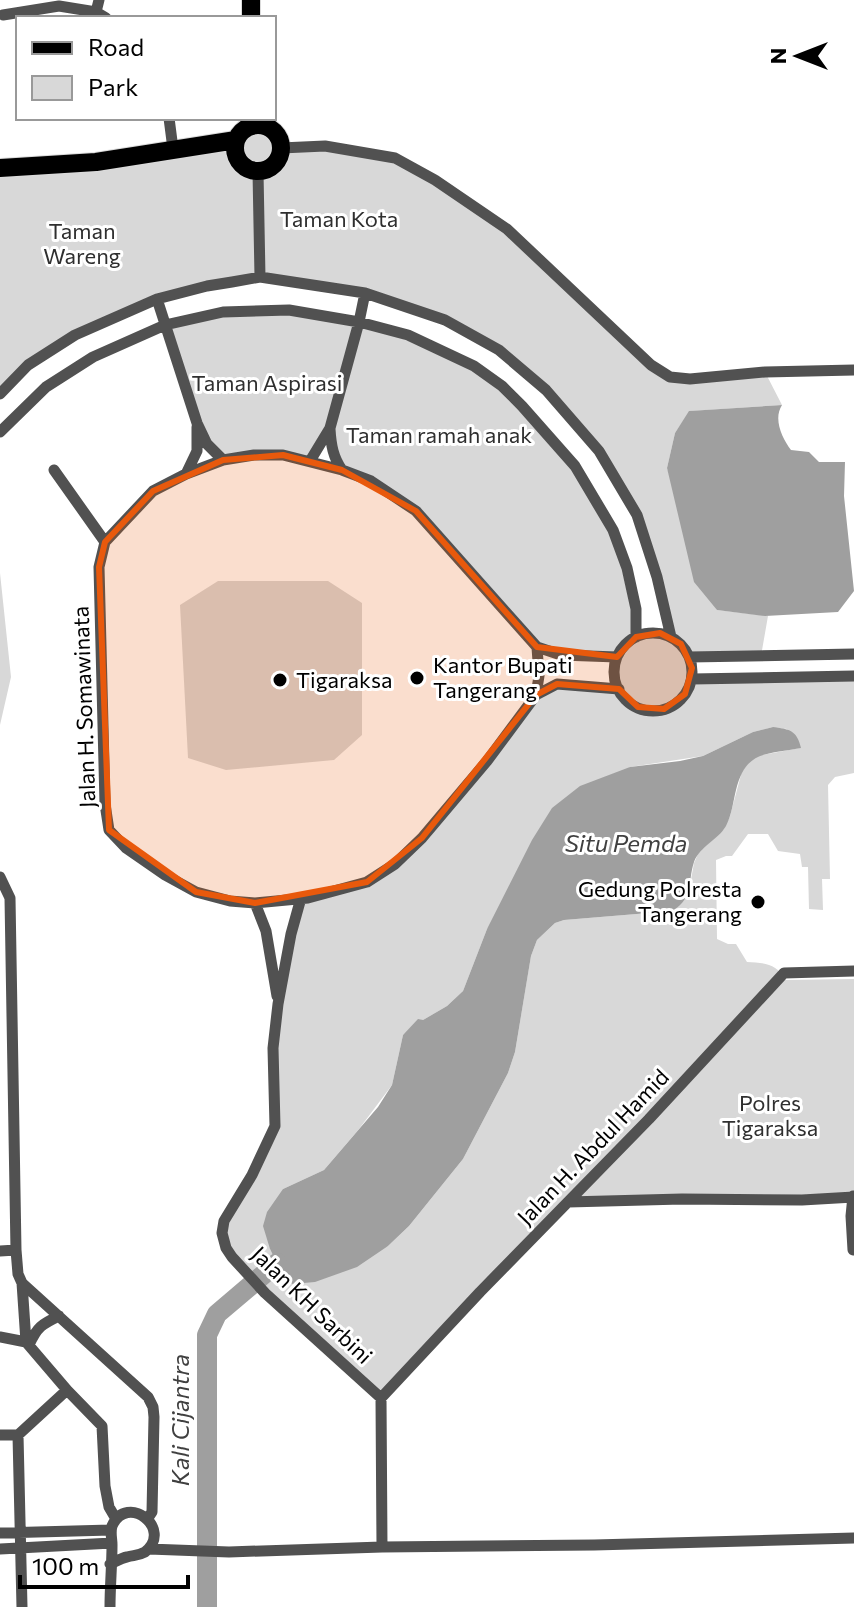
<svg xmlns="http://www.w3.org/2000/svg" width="854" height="1607" font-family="Commissioner,sans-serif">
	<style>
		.green { fill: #d8d8d8; fill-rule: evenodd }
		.water { fill: #9f9f9f }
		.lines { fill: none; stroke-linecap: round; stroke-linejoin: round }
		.river { stroke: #9f9f9f; stroke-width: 20 }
		.primary-casing { stroke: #dbdbdb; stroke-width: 20 }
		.minor { stroke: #515151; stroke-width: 11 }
		.primary { stroke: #000; stroke-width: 18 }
		.marked { fill: #e8590c; fill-opacity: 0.2; stroke: #e8590c; stroke-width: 6; stroke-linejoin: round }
		.poi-dot { fill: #000; stroke: #fff; stroke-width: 3 }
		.labels { text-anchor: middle; stroke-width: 6; stroke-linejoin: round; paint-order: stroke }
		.park-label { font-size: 22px; fill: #2f2f2f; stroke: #fff }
		.poi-label { font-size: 22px; fill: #000; stroke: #fff; text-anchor: start }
		.street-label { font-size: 22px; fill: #000; stroke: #fff }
		.water-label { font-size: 24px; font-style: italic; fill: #404040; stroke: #fff }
	</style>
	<rect width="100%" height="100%" fill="#fff"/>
	<!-- green -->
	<path class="green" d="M252 125C269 126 277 131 282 148L325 146 395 158 507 229 670 377 765 372 782 405 690 411 675 433 667 468 717 610 768 616 761 656 689 658 692 668V679L854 676V773L835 777 828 785 830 879H822L823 910 809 909 808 867H802L800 854 778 851 768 834H748L732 856H726L716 860 717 939 728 944H736L747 962C763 963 778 963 784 980L854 979V1199L568 1202 381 1398 232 1257 222 1233 273 1130V1048L301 898 367 882 429 838 536 695 557 684 618 688 615 677 617 658 537 647 416 511 342 470 330 430 310 461 286 456 223 460 207 444 165 325 223 312 289 310 359 322 474 366 575 466 613 530 637 636C649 632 658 633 670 637L637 515 599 451 558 404 501 352 467 332 365 293 260 277 208 286 75 335 0 394V168L235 140 240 132ZM773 727 787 729 800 748 756 756 750 761 742 771 730 816 724 829 699 852 694 863 688 896 673 911 564 920 555 923 537 940 531 956 515 1052 508 1073 463 1159 409 1226 388 1246 292 1284 283 1276 270 1249 283 1189 324 1170 359 1129 392 1085 403 1035 423 1020 447 1006 463 991 487 929 630 767 703 756 753 732Z
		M0 573 11 677 0 725Z
		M218 581H328L362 603V735L334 760 226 770 188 758 180 605Z"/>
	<!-- water -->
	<path class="water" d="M782 405C773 419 782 438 791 450L809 452 819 462H845L844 496 854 591 838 612 765 616 717 610 694 582 667 468 675 433 689 411Z
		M773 727C789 729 797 730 801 748 765 755 746 750 736 790 733 802 732 814 726 826 718 840 700 846 694 862 687 884 695 895 673 911L564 920 555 923 537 940 531 956 515 1052 508 1073 463 1159 409 1226 388 1246 357 1267 315 1282 292 1284 283 1276 270 1249 263 1226 267 1212 283 1189 324 1170 378 1107 392 1085 403 1035 418 1019 423 1020 447 1006 463 991 487 929 532 840 552 808 580 786 630 767 680 761 703 756 753 732Z"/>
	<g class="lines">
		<!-- river -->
		<path class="river" d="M207 1607V1335L217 1314 277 1263"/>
		<!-- primary casing -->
		<g class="primary-casing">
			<path id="primary" d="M251 0V18
				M235 148a23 23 0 1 1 46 0a23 23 0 1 1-46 0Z
				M0 168 96 162 236 140"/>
		</g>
		<!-- minor -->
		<path class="minor" d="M99 0 96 12 106 18
			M3 15 59 6 96 12
			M169 118 173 149
			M281 148 325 146 395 158 435 180 507 229 651 365 670 377 690 379 765 372 854 370
			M258 172 260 277
			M157 299 197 423 207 444 223 460
			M0 394 28 365 75 335 157 299 207 286 232 282 260 277 365 293 445 320 499 350 546 390 599 451 637 515 657 577 671 637
			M330 429C331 445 333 457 342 470
			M0 432 46 387 93 357 165 325 223 312 289 310 359 322 408 335 474 366 502 386 522 406 575 466 613 530 627 568 636 609V637
			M254 455H283L342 470 371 481 416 511 537 647 539 676 536 695 487 761 422 838 395 864 367 882 308 898 255 903 230 901 196 892 165 875 126 848 109 830 105 804 99 567 105 542 153 491 186 474 223 460Z
			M310 461 330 428 359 322 365 293
			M54 470 105 542
			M186 474 197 451V427
			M614 672a39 39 0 1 1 78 0a39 39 0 1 1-78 0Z
			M537 647 561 655 617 657
			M689 657 854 654
			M692 679 854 676
			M536 695 557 684 619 689
			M0 877 10 898 16 1250 18 1274 22 1283 26 1342 67 1390 102 1426 105 1486 109 1507 116 1519
			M301 898 291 934 278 1004 273 1048 275 1126 252 1175 224 1221 222 1233 226 1248 232 1257 265 1293 381 1398 382 1547
			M255 903 266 931 277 996
			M853 1196 851 1216 853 1250
			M568 1202 682 1199 802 1200 854 1197
			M0 1251 16 1250
			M22 1283 148 1397 153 1407 154 1417 152 1512 148 1518
			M0 1337 26 1342
			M29 1345C37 1327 42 1324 59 1316
			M381 1398 480 1292 649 1119 784 973 854 971
			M0 1435H18L22 1607
			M18 1435 67 1390
			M0 1533 111 1530
			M0 1549 112 1543
			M149 1549 229 1552 382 1547 594 1545 854 1538
			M110 1564C115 1562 121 1558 127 1557 134 1555 138 1556 145 1552 174 1529 127 1492 112 1526 110 1533 112 1538 112 1545 112 1565 110 1586 110 1607"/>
		<!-- primary -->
		<use href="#primary" class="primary"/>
	</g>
	<!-- marked area -->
	<path class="marked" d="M283 455 342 470 416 511 537 647 617 657 636 637 660 633 681 644 692 668 685 694 664 709 638 707 619 689 557 684 536 695 422 838 367 882 255 903 196 892 109 830 99 567 105 542 153 491 223 460Z"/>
	<!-- markers -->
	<g class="poi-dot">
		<circle cx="417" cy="678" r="8"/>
		<circle cx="280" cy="680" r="8"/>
		<circle cx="758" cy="902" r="8"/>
	</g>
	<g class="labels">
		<!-- park labels -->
		<g class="park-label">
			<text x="339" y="227">Taman Kota</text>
			<text x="82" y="239">Taman<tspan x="82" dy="25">Wareng</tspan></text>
			<text x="267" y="391">Taman Aspirasi</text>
			<text x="439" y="443">Taman ramah anak</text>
			<text x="770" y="1111">Polres<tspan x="770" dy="25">Tigaraksa</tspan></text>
		</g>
		<!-- poi labels -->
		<g class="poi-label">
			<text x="433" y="673">Kantor Bupati<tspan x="433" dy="25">Tangerang</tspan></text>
			<text x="296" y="688">Tigaraksa</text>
			<text x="742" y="897" text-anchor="end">Gedung Polresta<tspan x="742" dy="25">Tangerang</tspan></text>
		</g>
		<!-- street labels -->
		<g class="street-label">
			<text transform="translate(84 707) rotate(-92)" y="8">Jalan H. Somawinata</text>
			<text transform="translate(593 1147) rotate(-46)" y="8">Jalan H. Abdul Hamid</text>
			<text transform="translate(312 1305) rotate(44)" y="8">Jalan KH Sarbini</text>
		</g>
		<!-- water labels -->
		<g class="water-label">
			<text x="626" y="852">Situ Pemda</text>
			<text transform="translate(181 1420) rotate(-90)" y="8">Kali Cijantra</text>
		</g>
	</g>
	<!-- legend -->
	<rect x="16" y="16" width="260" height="104" fill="#ffffff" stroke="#999999" stroke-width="2"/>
	<rect x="32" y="42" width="40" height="12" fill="#000000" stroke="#999999" stroke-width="2"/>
	<text x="88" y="56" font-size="24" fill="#000000">Road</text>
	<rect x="32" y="76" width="40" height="24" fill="#d8d8d8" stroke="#999999" stroke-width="2"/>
	<text x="88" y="96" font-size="24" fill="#000000">Park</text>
	<!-- north arrow -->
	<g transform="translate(798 56) rotate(270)" stroke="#ffffff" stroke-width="6" paint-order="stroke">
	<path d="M0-6L14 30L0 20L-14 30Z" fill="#000000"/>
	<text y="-12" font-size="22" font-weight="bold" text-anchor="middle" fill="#000000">N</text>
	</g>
	<!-- scale -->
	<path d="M20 1575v12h168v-12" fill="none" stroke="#000000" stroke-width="4"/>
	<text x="32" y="1575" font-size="24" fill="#000000" stroke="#ffffff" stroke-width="6" paint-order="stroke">100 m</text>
</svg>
